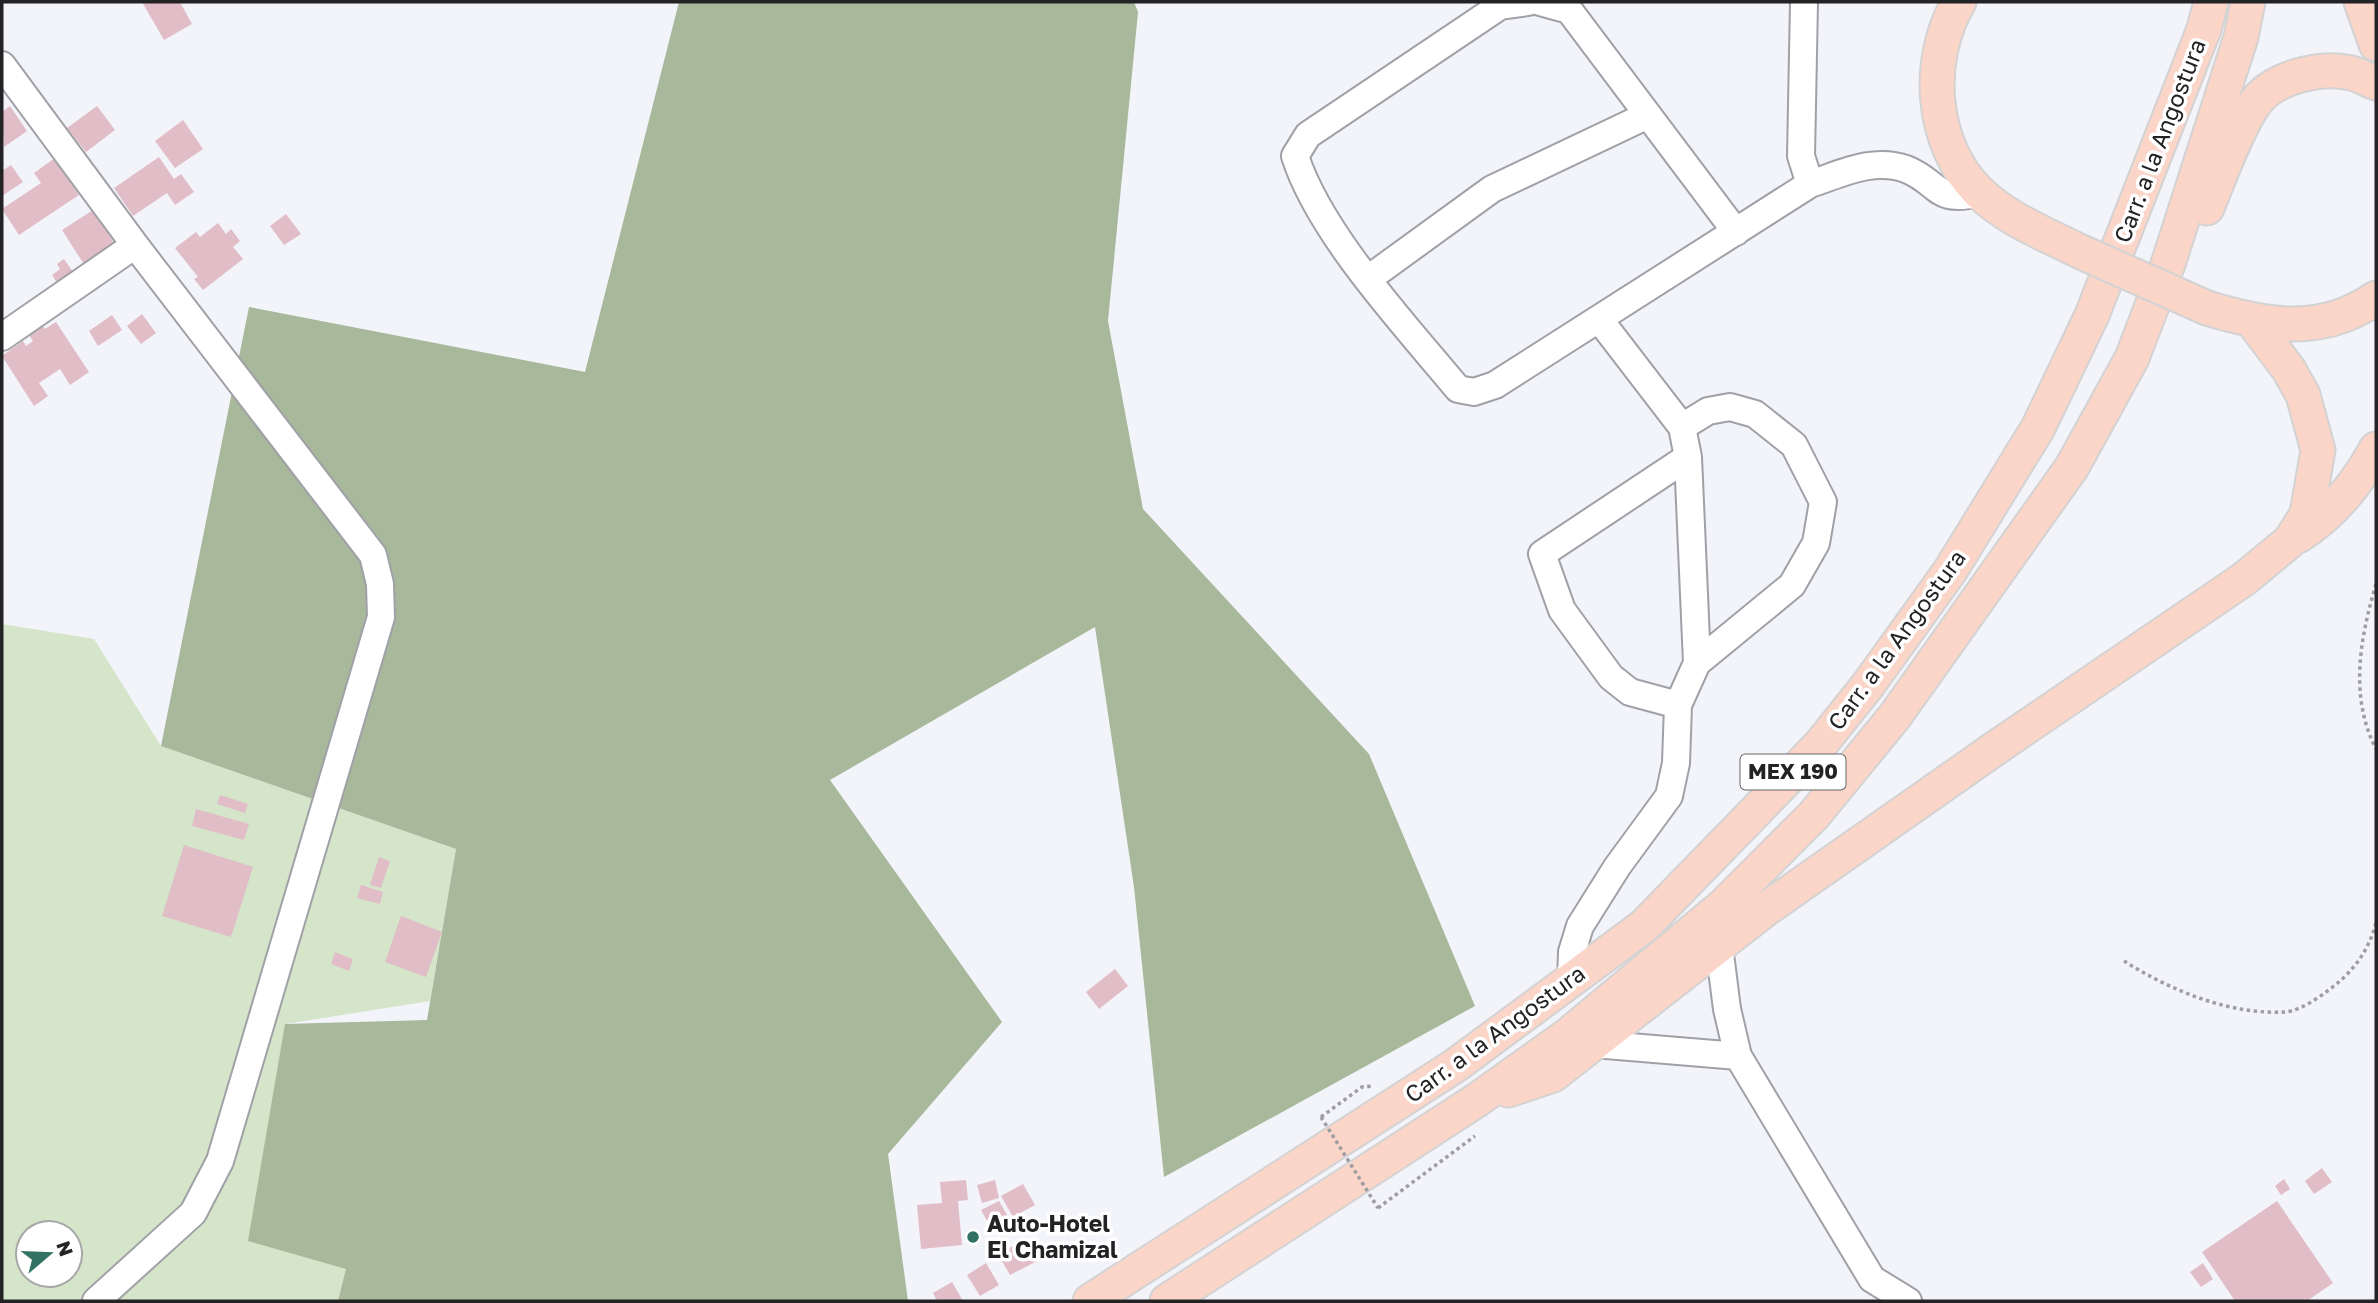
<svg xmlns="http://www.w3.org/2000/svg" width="2378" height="1303" font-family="'Golos Text',sans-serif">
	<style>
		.green { fill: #d5e5c9; fill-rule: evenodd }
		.forest { fill: #a7b89b }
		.building { fill: #e1bdc7 }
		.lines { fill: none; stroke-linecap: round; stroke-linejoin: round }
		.minor-casing { stroke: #a0a0a7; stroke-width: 30 }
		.major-casing { stroke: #d3d3d3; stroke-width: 37 }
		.path { stroke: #9d9da2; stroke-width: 3.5; stroke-dasharray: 3.5 3.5; stroke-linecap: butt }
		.minor { stroke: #fff; stroke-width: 26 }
		.major { stroke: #fad5c8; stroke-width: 33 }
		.major-bridge-casing { stroke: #d3d3d3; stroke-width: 37; stroke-linecap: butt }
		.path-bridge { stroke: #9d9da2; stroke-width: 3.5; stroke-dasharray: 3.5 3.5; stroke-linecap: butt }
		.major-bridge { stroke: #fad5c8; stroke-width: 33 }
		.poi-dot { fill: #317262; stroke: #fff; stroke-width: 2.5 }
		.labels { text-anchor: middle; stroke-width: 7; stroke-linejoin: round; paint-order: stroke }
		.shield { fill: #fff; stroke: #656466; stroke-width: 2 }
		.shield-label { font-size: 21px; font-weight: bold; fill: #232225 }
		.street-label { font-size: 23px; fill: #232225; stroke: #fff }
		.poi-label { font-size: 23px; font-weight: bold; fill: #232225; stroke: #fff; text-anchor: start }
	</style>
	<rect width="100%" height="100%" fill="#f3f3fa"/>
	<!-- green -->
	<path class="green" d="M2 624 94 639 161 746 456 849 430 1001 285 1024 347 1269 338 1301H2ZM28 1233H70V1275H28Z"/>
	<!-- forest -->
	<path class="forest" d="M679 2H1134L1138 12 1108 321 1143 509 1369 754 1475 1006 1164 1177 1134 887 1095 627 830 780 1002 1022 888 1154 908 1301H338L346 1269 248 1241 285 1024 427 1020 456 849 161 746 249 307 585 372Z"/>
	<!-- building -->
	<path class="building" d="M142 2H180L192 24 164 40Z
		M10 106 27 131 4 147 2 112Z
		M97 106 115 130 86 152 67 128Z
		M183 120 203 149 175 168 155 141Z
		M159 157 174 179 181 174 194 192 175 205 167 193 133 216 114 188Z
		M55 158 79 195 19 235 2 209 41 183 34 173Z
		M11 165 23 182 2 196V171Z
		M93 210 118 249 87 269 62 230Z
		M286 214 301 234 284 245 270 226Z
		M218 223 226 234 231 229 240 241 233 247 243 259 203 290 194 279 198 277 175 248 196 232 200 237Z
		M64 259 77 278 61 289 52 275 60 269 57 264Z
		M142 314 156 333 141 344 127 326Z
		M112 315 122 330 98 346 89 331Z
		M56 322 89 372 70 385 60 369 39 383 48 396 34 406 2 356 23 341 26 346 33 341 28 334 42 325 45 329Z
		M220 795 248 804 245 813 217 804Z
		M196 809 249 824 244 840 192 826Z
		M184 845 253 867 231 937 162 916Z
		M379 857 390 861 381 888 370 885Z
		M361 885 383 892 380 904 357 898Z
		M401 916 442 932 426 977 385 962Z
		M335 952 353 959 349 971 331 964Z
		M1115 969 1128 986 1099 1009 1086 992Z
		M2322 1168 2332 1182 2314 1194 2305 1181Z
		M2284 1179 2290 1189 2281 1195 2275 1186Z
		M966 1180 968 1200 958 1201 962 1245 921 1249 917 1205 942 1203 940 1182Z
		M995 1180 999 1198 982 1203 977 1185Z
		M1023 1184 1035 1205 1013 1217 1001 1196Z
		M999 1201 1011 1222 993 1231 981 1210Z
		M2277 1201 2333 1283 2307 1301H2235L2202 1252Z
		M1026 1239 1037 1261 1010 1275 998 1254Z
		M986 1263 999 1285 980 1296 967 1275Z
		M2203 1263 2213 1279 2201 1287 2190 1272Z
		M952 1282 963 1301H937L933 1293Z"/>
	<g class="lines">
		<!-- minor casing -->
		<g class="minor-casing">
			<path id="minor" d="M1528 2 1500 6 1308 135 1295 156C1320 234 1405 325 1458 389L1474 392 1495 385 1810 184C1841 174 1873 157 1906 169 1941 183 1933 204 1980 193
				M1540 2 1569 10 1736 232
				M1804 2 1801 156 1810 184
				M2 65 135 245 373 555 380 584 381 617 220 1161 193 1213 96 1301
				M1368 279 1492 189 1648 115
				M2 337 135 245
				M1682 427 1708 411 1730 407 1755 414 1794 445 1823 502 1816 543 1792 585 1697 663
				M1678 705 1630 692 1611 677 1562 610 1542 554 1688 457
				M1719 946 1727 1009 1738 1056 1872 1279 1908 1301
				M1571 980 1572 952 1580 926 1617 867 1669 796 1676 763 1678 705 1697 663 1688 457 1682 427 1599 319
				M1594 1044 1738 1056"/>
		</g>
		<!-- major casing -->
		<g class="major-casing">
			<path id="major" d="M1959 2C1925 59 1930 143 1978 191 2005 218 2045 234 2079 251
				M2361 2 2376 44
				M2207 208C2218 181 2241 117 2260 97 2280 76 2324 66 2351 73 2360 75 2368 80 2376 83
				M2207 308C2266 326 2322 336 2376 298
				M2298 536C2332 515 2357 484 2376 449
				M1508 1090 1553 1075 1766 909 1997 747 2244 579 2290 541 2307 514 2318 450 2303 395 2289 370 2253 322
				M1090 1301 1456 1065 1644 926 1820 745 1868 685 1950 571 2038 428 2092 315 2204 29 2211 2
				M1167 1301 1477 1100 1568 1035 1723 906 1814 815 1895 716 2072 467 2132 358 2168 264 2241 37 2248 2"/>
		</g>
		<!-- path -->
		<path class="path" d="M2376 584C2360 639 2349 696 2376 749
			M2124 961C2170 990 2229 1015 2285 1012 2302 1011 2327 992 2340 981 2358 965 2370 946 2376 923
			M1321 1117 1362 1087 1372 1086
			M1378 1208 1475 1136"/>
		<!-- minor -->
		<use href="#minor" class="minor"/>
		<!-- major -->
		<use href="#major" class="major"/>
		<!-- major-bridge casing -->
		<g class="major-bridge-casing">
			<path id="major-bridge" d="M2079 251 2207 308"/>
		</g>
		<!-- path-bridge -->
		<path class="path-bridge" d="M1321 1117 1378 1208"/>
		<!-- major-bridge -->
		<use href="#major-bridge" class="major-bridge"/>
	</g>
	<!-- markers -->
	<circle class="poi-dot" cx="973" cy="1237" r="7"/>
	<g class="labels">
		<!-- shield labels -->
		<rect class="shield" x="1740.5" y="754.5" width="105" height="35" rx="5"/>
		<g class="shield-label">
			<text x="1793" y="779">MEX 190</text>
		</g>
		<!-- street labels -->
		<g class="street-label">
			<text transform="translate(2160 141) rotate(-69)" y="8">Carr. a la Angostura</text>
			<text transform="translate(1897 640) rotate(-54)" y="8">Carr. a la Angostura</text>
			<text transform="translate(1495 1034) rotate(-36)" y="8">Carr. a la Angostura</text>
		</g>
		<!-- poi labels -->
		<g class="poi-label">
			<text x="987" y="1232">Auto-Hotel<tspan x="987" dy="26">El Chamizal</tspan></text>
		</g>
	</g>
	<!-- border -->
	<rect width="2378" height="1303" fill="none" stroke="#232225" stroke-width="7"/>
	<!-- north arrow -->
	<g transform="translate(49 1254) rotate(71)"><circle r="33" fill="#ffffff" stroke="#a7a7a8" stroke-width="2"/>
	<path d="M0-5L12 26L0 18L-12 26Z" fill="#317262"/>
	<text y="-10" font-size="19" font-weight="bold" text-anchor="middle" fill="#232225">N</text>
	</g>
</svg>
